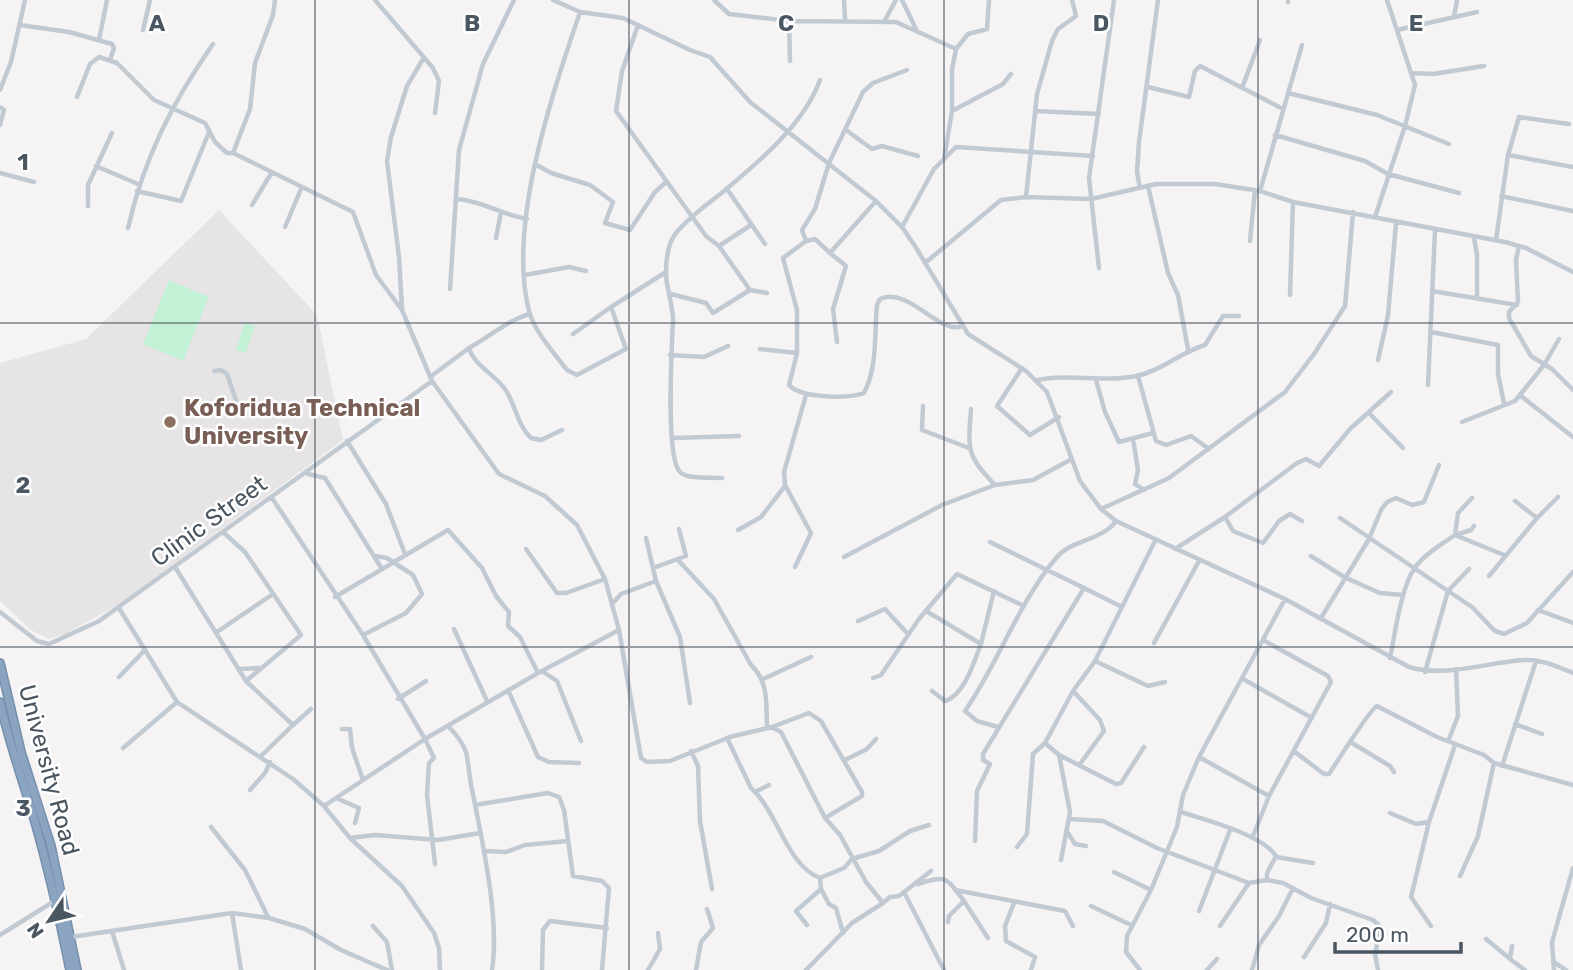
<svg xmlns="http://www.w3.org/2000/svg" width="1573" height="970" font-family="Rubik,sans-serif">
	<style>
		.education { fill: #e6e4e5 }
		.pitch { fill: #c3f1d5 }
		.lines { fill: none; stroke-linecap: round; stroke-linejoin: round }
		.highway-casing { stroke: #7690ad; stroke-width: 10 }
		.minor { stroke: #c1cad2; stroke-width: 4.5 }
		.highway { stroke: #8ba5c1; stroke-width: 7 }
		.grid { fill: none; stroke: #4a5661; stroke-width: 2; stroke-opacity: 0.55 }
		.education-dot { fill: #8d6e63; stroke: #fff; stroke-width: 2.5 }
		.labels { text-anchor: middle; stroke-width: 5; stroke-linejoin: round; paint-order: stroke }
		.education-label { font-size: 24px; font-weight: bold; fill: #785e54; stroke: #fff; text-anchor: start }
		.street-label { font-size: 24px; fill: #4a5661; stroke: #fff }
		.grid-label { font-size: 23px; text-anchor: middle; font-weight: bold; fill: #4a5661; stroke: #fff; stroke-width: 5; stroke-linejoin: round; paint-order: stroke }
	</style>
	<rect width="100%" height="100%" fill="#f5f3f3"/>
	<!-- education -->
	<path class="education" d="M219 210 317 315 343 440 118 605 65 634 49 639 31 630 0 601V363L86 339Z"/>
	<!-- pitch -->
	<path class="pitch" d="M169 280 209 297 183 361 143 344Z
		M245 322 255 326 246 353 236 350Z"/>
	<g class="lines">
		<!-- highway casing -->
		<g class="highway-casing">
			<path id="highway" d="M0 663 21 752 51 846 77 970
				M0 702C9 743 23 781 35 822 49 871 60 920 70 970"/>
		</g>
		<!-- minor -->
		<path class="minor" d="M275 0 273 15 255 63 250 109 233 153 353 212 376 275 402 310 432 381 499 474 545 496 577 525 605 579 619 630
			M375 0 433 68 439 81 435 113
			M553 0 580 12 623 18 690 50 710 57 750 102 876 201 902 227 915 246 968 334 1026 371 1047 392 1080 481 1101 509 1116 521 1285 599 1409 667C1447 678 1486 662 1525 660 1541 659 1558 667 1573 673
			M714 0 729 14 789 21 896 22 956 49
			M844 0 845 19
			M902 0 916 29
			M1288 2V0
			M580 12C552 95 507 225 529 311 534 331 555 354 567 370L577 375 626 349 611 307 666 272
			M1454 16 1457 0
			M885 20 896 0
			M789 21 790 61
			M20 25 69 32 112 44 114 48 110 60
			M638 25 622 71 616 111 706 236 719 246 750 290 767 293
			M143 30 150 0
			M1397 30 1477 12
			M99 40 107 0
			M1411 73 1433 74 1484 66
			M1148 87 1189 97 1195 71 1200 66 1283 109
			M1242 88 1260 40
			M0 90 11 62 25 0
			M1288 93 1377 115 1449 144
			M77 97 90 64 99 57 117 63 154 100 205 123 215 142 227 153H233
			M0 107 4 110 0 125
			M952 111 1003 84 1011 74
			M1035 111 1099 114
			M846 130 872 149 882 146 918 156
			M1275 135 1365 161 1388 174 1459 193
			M1508 155 1573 167
			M944 159 952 111V70L956 49 968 34 987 29 989 0
			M535 164 551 173 590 185 613 202 605 223 630 230 655 192 665 183
			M96 166 138 184
			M0 173 34 182
			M1148 186 1168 273 1178 295 1188 349
			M1140 188 1137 172 1139 142 1158 0
			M727 189 765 244
			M137 191 181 201 209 132
			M1260 191 1302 45
			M1501 196 1573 211
			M1026 197 1037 94 1052 41 1058 29 1076 16 1072 0
			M457 199C483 201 502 215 527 219
			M252 205 272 172
			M88 206V185L112 133
			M1375 217 1405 126 1415 85 1387 0
			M285 227 301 189
			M902 227 934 169 956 147 1093 156
			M128 228C144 158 172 103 213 44
			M496 238 501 212
			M1474 238 1477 255V298
			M1496 240 1508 155 1519 117 1569 124
			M1250 241 1255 190
			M719 246 751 225
			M1519 246 1516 260 1518 302 1509 312V318L1531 356 1552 369 1573 390
			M830 253 815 239 806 241 802 230 815 209 829 163 863 92 873 83 907 70
			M925 263 1001 200 1026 197 1091 199 1156 184H1215L1260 191 1293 202 1505 242 1526 248 1573 272
			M1099 268 1089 178 1114 0
			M525 275 569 267 586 271
			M450 289 459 150 483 64 514 0
			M1432 291 1517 305
			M671 294 706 303 713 313 750 290
			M1290 295 1293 202
			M402 309 399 257 387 161 391 137 407 86 423 59
			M530 314C512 318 487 338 469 348 473 364 495 375 505 389 516 405 517 425 531 438L541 440 562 430
			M1431 332 1498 345V374L1504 403
			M573 334 611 307
			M837 342 833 309 846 266 830 253 876 201
			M760 349 797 353 789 385C800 398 848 399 864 393 878 366 874 334 877 305L880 299C909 286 940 336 962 326
			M797 353V310L783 258 806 241
			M670 355 704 357 728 346
			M1378 360 1388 315 1396 223
			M1022 368 997 406 1030 435 1059 417
			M214 371 221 370 227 374 240 412
			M1138 376 1156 441 1166 445 1191 436 1209 449
			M430 377 469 348
			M1038 380C1070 373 1103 383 1136 376 1161 371 1181 352 1205 345L1223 316H1239
			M1096 380 1105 412 1119 442 1153 433
			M1428 385 1435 231
			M1521 396 1573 437
			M923 406 922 430 969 448
			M971 409C968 450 966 455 995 485
			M1369 413 1403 448
			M1462 422 1515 401 1544 365 1559 339
			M673 438 739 436
			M1133 439 1138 470 1135 484 1144 490
			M347 441 386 504 405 554
			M308 474 325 478 382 569
			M722 478C711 477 688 480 680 472 665 457 672 345 673 320 673 304 666 288 666 273 666 260 668 243 676 233 690 216 708 204 724 191 760 161 804 124 820 80
			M272 498 363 635 425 739 324 806
			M1472 498 1458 513 1455 535 1471 530 1474 526
			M1101 509 1169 478 1285 392 1314 354 1345 306 1353 212
			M1225 517 1233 531 1263 543 1279 521 1290 514 1302 521
			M1340 518 1448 591 1469 569
			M1537 518 1558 497
			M738 530 761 517 785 486
			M223 532 245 552 301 635 246 681
			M646 538 656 581 680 637 690 703
			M526 549 557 593H566L605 579
			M1175 549 1225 517 1297 463 1306 459 1319 466 1350 429 1391 392
			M1311 556 1344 577 1380 593 1403 595
			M844 557 942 505 995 485 1033 480 1070 460
			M678 560 714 599 751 665C769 682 766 703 767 727
			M175 567 246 681 293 725 261 756
			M795 567 811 533 785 485 784 472 806 395
			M653 568 686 556 679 529
			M1489 576 1537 518 1515 501
			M1084 588 1122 607
			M335 597 448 530 482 568 496 596 509 612 508 626 520 637 538 673
			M612 604 621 594 656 581
			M119 608 177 702 293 779 324 806 350 838 402 886 434 933 439 948 440 970
			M1538 610 1573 623
			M926 611 981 644 994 591
			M0 612 37 641 49 644 99 621 432 381
			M1321 618 1369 539 1381 510 1387 502 1396 498 1412 505 1424 502 1439 465
			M858 621 885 609 908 634
			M454 629 487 701
			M217 632 273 594
			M363 635 406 613 422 594 413 575 387 558 375 556
			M1154 643 1199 561
			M1390 658C1395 634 1401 588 1414 569 1422 556 1442 544 1455 535L1504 555
			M1095 661 1148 686 1165 682
			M240 669 259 668
			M542 671 557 681 581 741
			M1425 672 1448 591 1472 607 1495 631 1504 634 1527 623 1573 572
			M119 677 145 650
			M873 678 881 675 919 619 957 574 1024 606
			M763 679 811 657
			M1243 679 1312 718
			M508 690 538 757 549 762 579 763
			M932 691 945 701C965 695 974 661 981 644
			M1073 691 1100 720 1104 731 1080 764
			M398 699 426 681
			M1515 724 1542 734
			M293 725 311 709
			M448 726C456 734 462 741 466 752 469 764 469 777 472 789 482 841 500 918 492 970
			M998 727 977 721 965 711C999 662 1018 603 1057 557 1072 539 1102 541 1116 521
			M773 728 781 732 825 818 840 835 866 882 883 903 890 897 899 896 931 871
			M342 729H350L352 748 363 780
			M727 738 751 788 755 792 769 785
			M1449 739 1458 716 1456 669
			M1045 743 1059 755 1116 784 1121 783 1144 747
			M1352 743 1390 766 1394 772
			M123 748 177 702
			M691 751 698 766 700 821 712 889
			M1295 752 1324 774H1329C1337 762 1370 709 1377 706L1437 737 1484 755 1494 763 1573 785
			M1059 755 1070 812 1061 860
			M1199 757 1269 796
			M845 760 867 749 876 739
			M1502 766 1536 661
			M250 790 265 773 270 762
			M755 792C778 815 788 866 820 878L844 868 852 859 879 851 910 831 929 825
			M336 798 359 808 355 823
			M475 805 548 793 559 797 564 810 573 876 602 881 609 888 602 970
			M1181 812C1206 820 1263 835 1276 856L1267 873V880
			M1390 813 1416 824 1429 822
			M1069 819 1103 821 1157 848 1249 883 1267 880 1283 883 1311 898 1373 920 1381 927 1375 954 1378 970
			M211 827 245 870 268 917
			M1068 833 1075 844 1086 846
			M1253 836 1269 796 1331 682 1328 676 1263 640
			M350 838 375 835 438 840 480 833
			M975 841 977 791 990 764 983 760V754L1084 588 990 542
			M1017 847 1027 834 1033 754 1045 743 1073 691 1095 661 1155 541
			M484 851 506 852 525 845 568 841
			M1276 857 1313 863
			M435 864 427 795 429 763 434 758 425 739 538 673 619 630 641 758 647 762 670 761 730 737 772 727 809 713 821 721 862 792V796L825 818
			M1114 872 1151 890
			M1460 876 1478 836 1494 763
			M918 884C948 874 946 878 964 901L949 916 948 922
			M821 889 829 904 836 908 843 933
			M955 890 1065 911 1073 926
			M904 892 944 970
			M964 901 988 938
			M1014 903 1005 926 1006 941 1035 957 1031 970
			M1091 906 1131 925
			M1199 911 1230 830
			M232 913 241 970
			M807 925 796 911 821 889 820 878
			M373 926 387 942 392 970
			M1220 926 1249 883
			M1431 926 1411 897 1429 822 1455 745
			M112 931 124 970
			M0 935 56 900
			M71 937 232 913 269 918 305 929 341 950 387 970
			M1486 939 1509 958
			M1512 946 1510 959 1525 970
			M1304 957 1326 923 1330 904
			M1555 963 1566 970
			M542 970 543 930 550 921 607 928
			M648 970 660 949 658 933
			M696 970 701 942 713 928 707 909
			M806 970 852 923 883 903
			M1140 970 1126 952 1127 936 1151 890 1177 827 1183 795 1199 757 1285 599
			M1207 970 1217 959
			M1252 970 1259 945 1279 916 1293 888
			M1554 970 1552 942 1573 868"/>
		<!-- highway -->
		<use href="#highway" class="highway"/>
	</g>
	<!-- grid -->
	<path class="grid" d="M315 0V970M629 0V970M944 0V970M1258 0V970M0 323H1573M0 647H1573"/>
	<!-- markers -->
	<circle class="education-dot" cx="170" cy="422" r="7"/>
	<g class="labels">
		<!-- education labels -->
		<g class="education-label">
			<text x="184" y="416">Koforidua Technical<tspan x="184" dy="28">University</tspan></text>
		</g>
		<!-- street labels -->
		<g class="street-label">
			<text transform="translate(209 521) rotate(-36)" y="8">Clinic Street</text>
			<text transform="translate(49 770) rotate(75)" y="8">University Road</text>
		</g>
	</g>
	<g class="grid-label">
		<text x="157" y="31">A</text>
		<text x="472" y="31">B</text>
		<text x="786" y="31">C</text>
		<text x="1101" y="31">D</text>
		<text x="1416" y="31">E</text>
		<text x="23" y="170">1</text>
		<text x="23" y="493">2</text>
		<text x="23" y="816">3</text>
	</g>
	<!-- north arrow -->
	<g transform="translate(49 921) rotate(235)" stroke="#ffffff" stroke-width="5" paint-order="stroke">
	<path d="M0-5L12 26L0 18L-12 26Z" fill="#4a5661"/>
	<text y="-10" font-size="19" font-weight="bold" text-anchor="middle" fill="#4a5661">N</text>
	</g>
	<!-- scale -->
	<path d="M1335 942v10h126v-10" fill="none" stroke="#4a5661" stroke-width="3.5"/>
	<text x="1346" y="942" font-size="21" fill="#4a5661" stroke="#ffffff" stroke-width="5" paint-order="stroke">200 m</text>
</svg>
